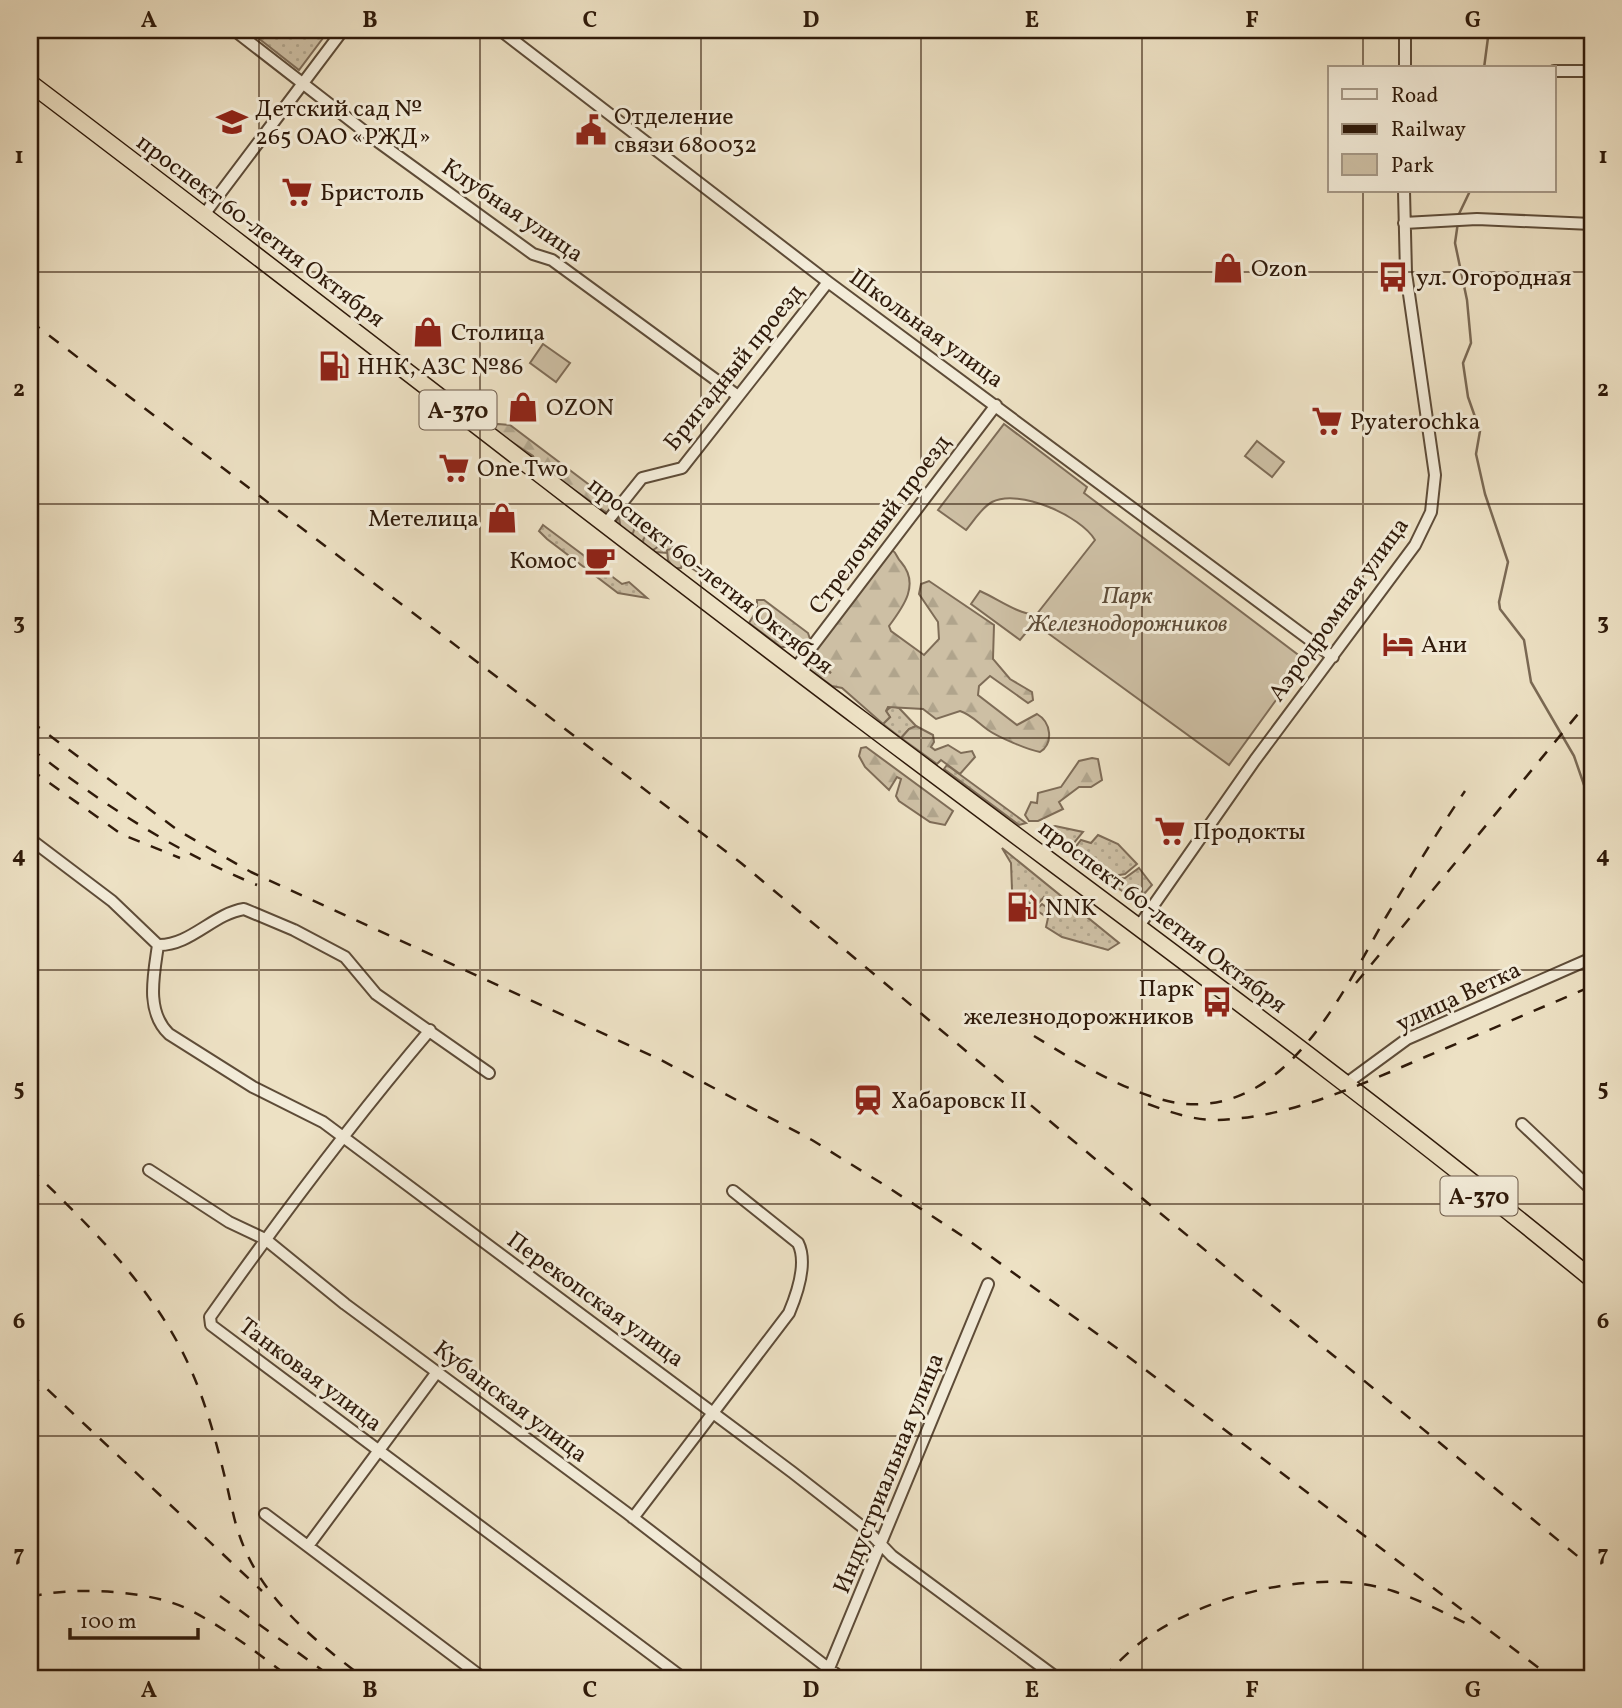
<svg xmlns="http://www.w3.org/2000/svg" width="1622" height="1708" font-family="Vollkorn,serif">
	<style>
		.grass { fill: url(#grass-dots); stroke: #7e6c57; stroke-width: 2 }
		.forest { fill: url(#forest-firs); stroke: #7e6c57; stroke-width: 2 }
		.green { fill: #cdbfa4; stroke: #7e6c57; stroke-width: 2 }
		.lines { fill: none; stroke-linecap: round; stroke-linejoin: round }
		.stream { stroke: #7a6954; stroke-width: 2.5 }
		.minor-casing { stroke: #5e4c38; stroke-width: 14 }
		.highway-casing { stroke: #2f1a0a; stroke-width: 19 }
		.minor { stroke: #f3ecd9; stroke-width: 10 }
		.highway { stroke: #ede1c4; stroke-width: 16 }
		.rail { stroke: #2f1a0a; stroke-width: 2.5; stroke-dasharray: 12 12; stroke-linecap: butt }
		.grid { fill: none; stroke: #2f1a0a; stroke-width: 2; stroke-opacity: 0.55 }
		.labels { text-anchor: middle; stroke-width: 6; stroke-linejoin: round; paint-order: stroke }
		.shield { fill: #f3ecd9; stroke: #6a5948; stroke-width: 2 }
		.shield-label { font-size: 23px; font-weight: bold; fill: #2f1a0a }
		.poi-label { font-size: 24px; fill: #2f1a0a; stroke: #f3ecd9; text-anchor: start }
		.street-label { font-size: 24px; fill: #2f1a0a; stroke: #f3ecd9 }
		.park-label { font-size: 24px; font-style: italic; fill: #5e4c38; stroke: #f3ecd9 }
		.neatline { fill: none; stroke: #2f1a0a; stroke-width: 2.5 }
		.grid-label { font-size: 23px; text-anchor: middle; font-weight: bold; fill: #2f1a0a }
	</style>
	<defs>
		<pattern id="grass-dots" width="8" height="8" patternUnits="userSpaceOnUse" patternTransform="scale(1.75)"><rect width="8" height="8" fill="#cdbfa4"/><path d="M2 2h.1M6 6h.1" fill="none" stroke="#b0a48c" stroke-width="1.8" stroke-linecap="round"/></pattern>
		<pattern id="forest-firs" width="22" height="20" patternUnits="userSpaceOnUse" patternTransform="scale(1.75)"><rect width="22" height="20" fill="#cdbfa4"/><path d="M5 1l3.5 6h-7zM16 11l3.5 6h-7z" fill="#b0a48c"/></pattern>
	</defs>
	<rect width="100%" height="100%" fill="#ede1c4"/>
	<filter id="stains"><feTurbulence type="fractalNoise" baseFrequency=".00286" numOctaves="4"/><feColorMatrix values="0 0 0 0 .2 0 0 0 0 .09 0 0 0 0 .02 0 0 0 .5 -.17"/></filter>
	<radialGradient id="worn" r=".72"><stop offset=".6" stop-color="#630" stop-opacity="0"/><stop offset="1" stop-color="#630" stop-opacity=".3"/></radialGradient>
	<!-- grass -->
	<path class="grass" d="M248 30H329L299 70Z
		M623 509 705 571 702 575 668 553 655 552 616 522Z
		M543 525 622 584 629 582 647 598 618 593 547 539 539 531Z
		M892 706 899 708 916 726 909 729 901 738 883 724 890 717 886 711Z
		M947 765 1026 823 1019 825 944 769Z
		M1055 826 1083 832 1069 849 1059 842 1056 845 1041 831Z
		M1098 835 1118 844 1137 864 1125 874 1102 878 1070 854 1081 840 1091 843Z
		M1002 848 1119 943 1108 950 1062 937 1046 927 1048 918 1036 910 1042 904 1049 909 1053 906 1044 897 1035 907 1012 890 1011 863Z
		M1139 868 1152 885 1138 901 1105 880 1125 878Z"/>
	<!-- forest -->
	<path class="forest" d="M498 424 510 425 616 505 612 512 607 513 536 463 533 456 494 430 493 426Z
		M627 512 637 520 633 533 626 535 621 530 619 518Z
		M643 542a8 8 0 1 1 16 0a8 8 0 1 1-16 0Z
		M671 549 683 560 681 568H674L668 560 667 550Z
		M892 550C897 553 896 557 901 562 920 584 904 606 889 626L891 631 924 655 939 639 938 622 919 594 921 584 929 581 994 625 993 659 1010 679 1032 692 1033 700 1028 703 990 676 979 686 978 695 1017 725 1037 714C1051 722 1054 743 1040 752 1028 750 998 737 988 730 978 723 972 715 960 711L936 719 923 709 888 707 886 711 890 717 883 724 842 688 832 686 810 670 809 662 831 673 811 653Z
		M757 600H764L808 633 810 639 804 647H781L749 623 757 610Z
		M916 726 933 735 934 742 931 747 935 750 948 745 961 753 972 751 975 757 960 774 941 760 937 764 901 738 909 729Z
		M866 747 953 811 945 825 930 822 899 801 896 796 901 779 897 777 889 790 865 767 859 756 861 748Z
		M1092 758 1098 759 1102 780 1091 787H1079L1059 802 1063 809 1038 821H1029L1025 815 1031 802 1037 803 1038 793 1061 787 1079 761Z"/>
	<!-- green -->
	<path class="green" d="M543 344 570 363 556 382 530 363Z
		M1004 424 1087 487 1084 493 1305 660 1229 765 1034 623 1020 640 971 604 980 591C1000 600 1016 613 1036 615L1095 540C1081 516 1019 488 992 502 982 507 973 522 966 530L938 510Z
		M1257 441 1284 462 1272 477 1245 456Z"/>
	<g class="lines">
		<!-- stream -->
		<path class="stream" d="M1484 68 1489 30
			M1458 216 1470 191
			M1458 222 1455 243 1467 300 1471 343 1463 363 1468 397 1480 431 1476 454 1485 494 1508 562 1499 602 1500 609 1524 640 1531 682 1574 756 1592 808"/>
		<!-- minor casing -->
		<g class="minor-casing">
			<path id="minor" d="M234 30 373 138 533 254 552 260 738 396
				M500 30 828 282 1333 657
				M1405 68V30
				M1554 71H1592
				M203 216 343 30
				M1404 223 1477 219 1592 224
				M606 523 642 478 682 468 828 282
				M795 669 996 405
				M30 839 112 901 158 945C190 946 213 914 244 909L294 930 345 957 376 994 489 1073
				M1139 926 1255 760 1415 545 1431 512 1435 475 1406 273 1404 191
				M158 945C154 974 145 1011 169 1034L253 1087 323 1122 792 1472 869 1532 892 1556 1057 1678
				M430 1030C352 1122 280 1218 210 1317L211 1325 683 1678
				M1347 1083 1407 1039 1592 958
				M1522 1124 1592 1190
				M149 1170 229 1222 265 1239 345 1304 627 1513 841 1678
				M265 1514 483 1678
				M633 1518 789 1313C797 1294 808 1263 798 1243L733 1191
				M308 1546 437 1372
				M825 1678 988 1284"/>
		</g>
		<!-- highway casing -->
		<g class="highway-casing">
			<path id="highway" d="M30 83C309 294 583 510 862 720 1107 905 1355 1084 1592 1279"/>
		</g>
		<!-- minor -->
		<use href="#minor" class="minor"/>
		<!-- highway -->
		<use href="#highway" class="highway"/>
		<!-- rail -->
		<path class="rail" d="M30 321 741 863 1149 1204 1592 1568
			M30 721 179 831 251 872 661 1060 812 1140 886 1186 964 1237 1118 1349 1552 1678
			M30 748C104 805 170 849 257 885
			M30 769 121 834 180 858
			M1356 983 1592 697
			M1034 1036C1075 1061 1131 1096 1178 1103 1286 1118 1342 993 1386 917 1412 874 1437 832 1465 791
			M1148 1104C1170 1112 1192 1120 1216 1120 1290 1118 1357 1086 1425 1057 1480 1034 1536 1010 1592 986
			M30 1168C88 1225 148 1282 184 1355 205 1397 216 1441 227 1486 231 1503 234 1521 240 1537 262 1599 314 1640 364 1678
			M30 1373 262 1591
			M220 1596 333 1678
			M30 1597C71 1586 149 1590 188 1609 225 1628 258 1653 290 1678
			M1103 1678C1117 1663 1134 1646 1151 1635 1214 1593 1319 1567 1393 1591 1420 1600 1445 1613 1471 1626"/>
	</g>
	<!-- grid -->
	<path class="grid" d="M259 30V1678M480 30V1678M701 30V1678M921 30V1678M1142 30V1678M1363 30V68M1363 191V1678M30 272H1592M30 504H1592M30 738H1592M30 970H1592M30 1204H1592M30 1436H1592"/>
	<!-- icons -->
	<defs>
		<g id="school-bare" transform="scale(2.415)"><path d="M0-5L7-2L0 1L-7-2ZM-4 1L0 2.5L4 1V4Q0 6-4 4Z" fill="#8f2418" stroke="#f3ecd9" stroke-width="2.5" paint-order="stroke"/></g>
		<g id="civic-bare" transform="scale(2.415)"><path d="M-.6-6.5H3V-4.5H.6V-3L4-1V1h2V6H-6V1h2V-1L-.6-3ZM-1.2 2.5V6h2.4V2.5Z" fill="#8f2418" stroke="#f3ecd9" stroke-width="2.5" paint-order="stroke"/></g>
		<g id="supermarket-bare" transform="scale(2.415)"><path d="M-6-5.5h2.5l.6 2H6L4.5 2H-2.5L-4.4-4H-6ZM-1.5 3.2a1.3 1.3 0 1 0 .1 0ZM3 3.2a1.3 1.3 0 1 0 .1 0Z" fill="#8f2418" stroke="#f3ecd9" stroke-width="2.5" paint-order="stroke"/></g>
		<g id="shop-bare" transform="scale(2.415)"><path d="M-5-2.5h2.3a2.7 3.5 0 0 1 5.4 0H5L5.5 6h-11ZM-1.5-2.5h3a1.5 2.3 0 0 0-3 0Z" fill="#8f2418" stroke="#f3ecd9" stroke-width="2.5" paint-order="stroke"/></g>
		<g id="bus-bare" transform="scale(2.415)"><path d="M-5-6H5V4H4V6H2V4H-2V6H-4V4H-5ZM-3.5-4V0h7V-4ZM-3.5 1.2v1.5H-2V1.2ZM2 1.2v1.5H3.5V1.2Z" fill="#8f2418" stroke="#f3ecd9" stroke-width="2.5" paint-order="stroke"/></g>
		<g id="fuel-bare" transform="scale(2.415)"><path d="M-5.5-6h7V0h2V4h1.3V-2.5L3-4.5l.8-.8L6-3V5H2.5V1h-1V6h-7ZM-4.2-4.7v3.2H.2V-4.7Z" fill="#8f2418" stroke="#f3ecd9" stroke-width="2.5" paint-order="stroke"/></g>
		<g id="cafe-bare" transform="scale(2.415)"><path d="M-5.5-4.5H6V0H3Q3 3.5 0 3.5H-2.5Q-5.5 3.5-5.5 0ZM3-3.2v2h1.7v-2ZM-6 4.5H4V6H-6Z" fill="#8f2418" stroke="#f3ecd9" stroke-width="2.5" paint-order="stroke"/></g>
		<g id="hotel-bare" transform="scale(2.415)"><path d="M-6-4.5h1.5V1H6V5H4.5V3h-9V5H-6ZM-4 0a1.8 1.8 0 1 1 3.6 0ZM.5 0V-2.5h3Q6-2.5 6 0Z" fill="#8f2418" stroke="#f3ecd9" stroke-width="2.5" paint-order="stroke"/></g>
		<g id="station-bare" transform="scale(2.415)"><path d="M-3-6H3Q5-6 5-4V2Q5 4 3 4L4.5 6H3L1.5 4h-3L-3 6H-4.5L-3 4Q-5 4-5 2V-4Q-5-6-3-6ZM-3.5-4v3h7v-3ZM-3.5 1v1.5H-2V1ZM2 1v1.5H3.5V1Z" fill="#8f2418" stroke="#f3ecd9" stroke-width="2.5" paint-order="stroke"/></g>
	</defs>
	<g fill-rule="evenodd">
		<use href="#school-bare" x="232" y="122"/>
		<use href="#civic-bare" x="591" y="130"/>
		<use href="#supermarket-bare" x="297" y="192"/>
		<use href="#shop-bare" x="1228" y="268"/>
		<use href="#bus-bare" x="1393" y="277"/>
		<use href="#shop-bare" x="428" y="332"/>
		<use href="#fuel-bare" x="334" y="366"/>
		<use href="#shop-bare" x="523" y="407"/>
		<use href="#supermarket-bare" x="1327" y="421"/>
		<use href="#supermarket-bare" x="454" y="468"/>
		<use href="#shop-bare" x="502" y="518"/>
		<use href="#cafe-bare" x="600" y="560"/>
		<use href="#hotel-bare" x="1398" y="644"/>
		<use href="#supermarket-bare" x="1170" y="831"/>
		<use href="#fuel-bare" x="1022" y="907"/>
		<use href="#bus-bare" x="1217" y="1002"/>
		<use href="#station-bare" x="868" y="1100"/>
	</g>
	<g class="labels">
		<!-- shield labels -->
		<g class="shield">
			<rect x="419.5" y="390.5" width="77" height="39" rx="5"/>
			<rect x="1440.5" y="1176.5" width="77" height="39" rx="5"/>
		</g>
		<g class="shield-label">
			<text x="458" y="418">А-370</text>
			<text x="1479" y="1204">А-370</text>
		</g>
		<!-- poi labels -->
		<g class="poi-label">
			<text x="255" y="116">Детский сад №<tspan x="255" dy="28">265 ОАО «РЖД»</tspan></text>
			<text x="614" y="124">Отделение<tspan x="614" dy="28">связи 680032</tspan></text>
			<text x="320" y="200">Бристоль</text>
			<text x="1251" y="276">Ozon</text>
			<text x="1416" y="285">ул. Огородная</text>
			<text x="451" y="340">Столица</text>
			<text x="357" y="374">ННК, АЗС №86</text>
			<text x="546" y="415">OZON</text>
			<text x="1350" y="429">Pyaterochka</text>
			<text x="477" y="476">One Two</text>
			<text x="479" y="526" text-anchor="end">Метелица</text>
			<text x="577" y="568" text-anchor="end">Комос</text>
			<text x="1421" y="652">Ани</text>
			<text x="1193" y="839">Продокты</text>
			<text x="1045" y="915">NNK</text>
			<text x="1194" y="996" text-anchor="end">Парк<tspan x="1194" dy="28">железнодорожников</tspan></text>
			<text x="891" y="1108">Хабаровск II</text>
		</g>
		<!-- street labels -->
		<g class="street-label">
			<text transform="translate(513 210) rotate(34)" y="8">Клубная улица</text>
			<text transform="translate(261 230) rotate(37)" y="8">проспект 60-летия Октября</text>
			<text transform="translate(927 328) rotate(36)" y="8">Школьная улица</text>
			<text transform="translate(733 367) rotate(-51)" y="8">Бригадный проезд</text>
			<text transform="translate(879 524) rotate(-53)" y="8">Стрелочный проезд</text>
			<text transform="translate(711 575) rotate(38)" y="8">проспект 60-летия Октября</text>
			<text transform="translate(1338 609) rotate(-54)" y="8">Аэродромная улица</text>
			<text transform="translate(1163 916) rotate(37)" y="8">проспект 60-летия Октября</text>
			<text transform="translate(1458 996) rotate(-25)" y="8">улица Ветка</text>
			<text transform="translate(596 1299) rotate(36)" y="8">Перекопская улица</text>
			<text transform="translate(311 1374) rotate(37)" y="8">Танковая улица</text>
			<text transform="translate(511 1401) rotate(37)" y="8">Кубанская улица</text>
			<text transform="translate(888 1473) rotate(-68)" y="8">Индустриальная улица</text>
		</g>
		<!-- park labels -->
		<g class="park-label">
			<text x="1127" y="603">Парк<tspan x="1127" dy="28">Железнодорожников</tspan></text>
		</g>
	</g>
	<!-- margin -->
	<rect width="1622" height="1708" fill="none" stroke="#ede1c4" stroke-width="77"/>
	<!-- legend -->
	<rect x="1328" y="66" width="228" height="126" fill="#f3ecd9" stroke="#a59886" stroke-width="2"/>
	<rect x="1342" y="89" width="35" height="10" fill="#f3ecd9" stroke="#a59886" stroke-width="2"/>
	<text x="1391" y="102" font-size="21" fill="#2f1a0a">Road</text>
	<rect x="1342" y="124" width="35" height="10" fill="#2f1a0a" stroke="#a59886" stroke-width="2"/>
	<text x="1391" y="136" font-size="21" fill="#2f1a0a">Railway</text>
	<rect x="1342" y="154" width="35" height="21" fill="#cdbfa4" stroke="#a59886" stroke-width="2"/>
	<text x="1391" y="172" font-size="21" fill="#2f1a0a">Park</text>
	<!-- scale -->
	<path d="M70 1628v10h128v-10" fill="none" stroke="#2f1a0a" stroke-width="3.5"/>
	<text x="80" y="1628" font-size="21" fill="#2f1a0a" stroke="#f3ecd9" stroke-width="5" paint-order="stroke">100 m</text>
	<rect x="38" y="38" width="1546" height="1632" class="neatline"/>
	<g class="grid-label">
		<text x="149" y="27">A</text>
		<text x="370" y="27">B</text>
		<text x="590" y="27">C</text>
		<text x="811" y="27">D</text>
		<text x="1032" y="27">E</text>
		<text x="1252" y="27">F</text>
		<text x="1473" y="27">G</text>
		<text x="19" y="163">1</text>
		<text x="1603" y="163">1</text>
		<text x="19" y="396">2</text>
		<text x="1603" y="396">2</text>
		<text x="19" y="629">3</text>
		<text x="1603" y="629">3</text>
		<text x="19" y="862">4</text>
		<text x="1603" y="862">4</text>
		<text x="19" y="1095">5</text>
		<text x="1603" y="1095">5</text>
		<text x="19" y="1328">6</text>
		<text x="1603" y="1328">6</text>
		<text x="19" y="1561">7</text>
		<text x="1603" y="1561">7</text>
		<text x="149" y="1697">A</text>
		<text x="370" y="1697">B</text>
		<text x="590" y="1697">C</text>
		<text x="811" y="1697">D</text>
		<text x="1032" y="1697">E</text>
		<text x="1252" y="1697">F</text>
		<text x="1473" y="1697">G</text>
	</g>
	<rect width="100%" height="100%" filter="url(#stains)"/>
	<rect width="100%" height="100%" fill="url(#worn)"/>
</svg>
